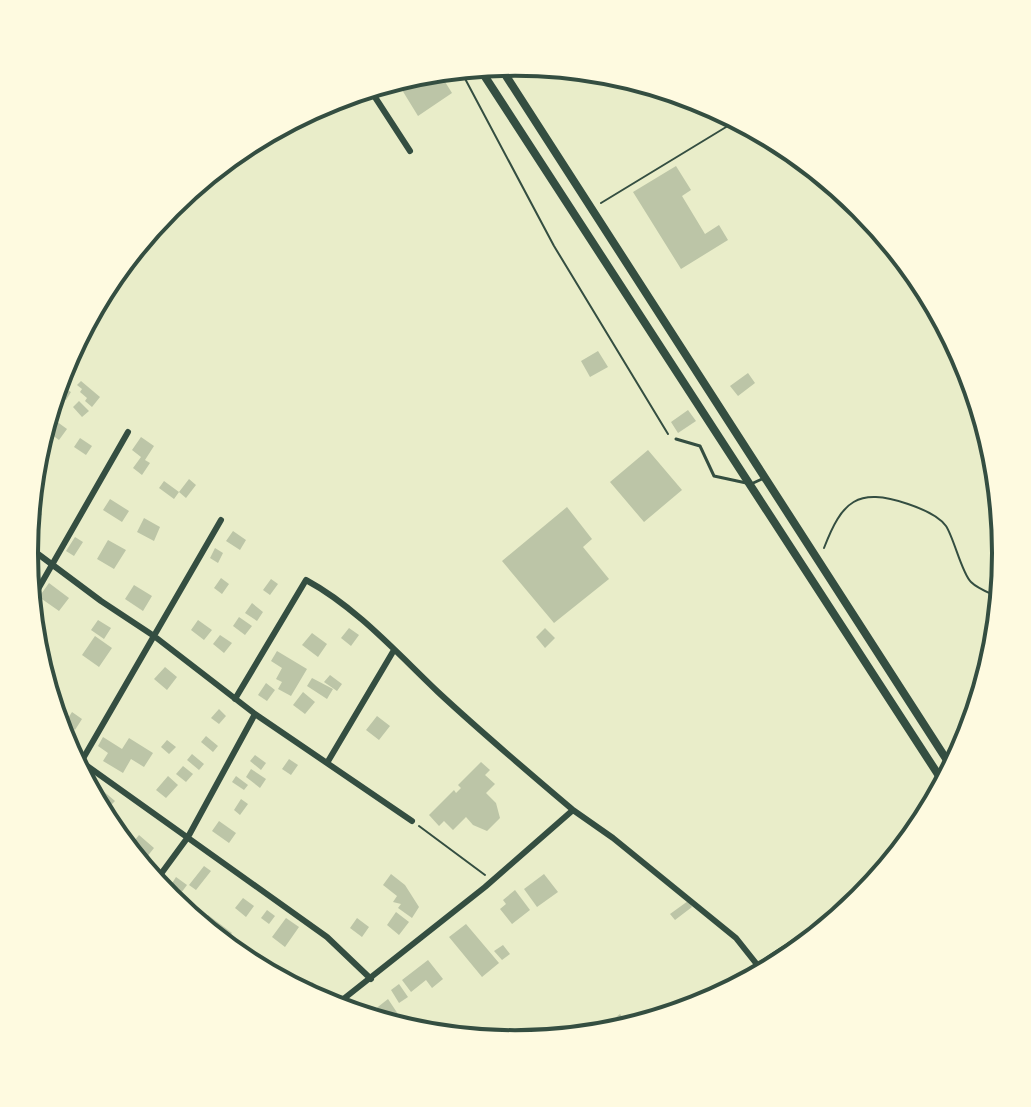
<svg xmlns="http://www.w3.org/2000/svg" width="1031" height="1107" font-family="'Fira Sans',sans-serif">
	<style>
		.building { fill: #bcc5a7 }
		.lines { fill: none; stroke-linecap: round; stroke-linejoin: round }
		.path { stroke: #344e41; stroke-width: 2 }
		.service { stroke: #344e41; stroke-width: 3 }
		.minor { stroke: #344e41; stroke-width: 6 }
		.tertiary { stroke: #344e41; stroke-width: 8 }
		.primary { stroke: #344e41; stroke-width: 10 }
		.rim { fill: none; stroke: #344e41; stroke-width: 4 }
	</style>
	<rect width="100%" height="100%" fill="#e9edc9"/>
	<!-- building -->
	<path class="building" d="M442 77 452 93 418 116 399 85Z
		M676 166 691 190 682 196 705 234 719 225 728 240 681 269 633 192Z
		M598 351 608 367 590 377 581 361Z
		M748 373 755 383 738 396 730 386Z
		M81 381 100 397 92 407 85 401 87 398 80 392 82 389 77 385Z
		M62 387 71 392 66 400 57 395Z
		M79 401 89 411 82 417 73 407Z
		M688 410 696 421 678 433 671 422Z
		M56 421 67 429 59 440 48 432Z
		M141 437 154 446 145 460 150 463 142 475 133 468 141 457 132 450Z
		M80 438 92 446 86 455 74 447Z
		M648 450 682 490 644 522 610 482Z
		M189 479 196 485 186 498 179 492Z
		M164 481 179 492 174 499 159 488Z
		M110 499 129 511 122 522 103 510Z
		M567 507 592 539 583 547 609 579 554 623 502 561Z
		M33 508 42 514 33 527 30 524Z
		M144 518 160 527 154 541 137 532Z
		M233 531 246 540 240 550 226 541Z
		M75 537 83 542 74 556 66 551Z
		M108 540 126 550 114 569 97 559Z
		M215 548 223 553 218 563 210 558Z
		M221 578 229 584 222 594 214 588Z
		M271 579 278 584 270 595 263 590Z
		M49 583 69 598 59 611 39 597Z
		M134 585 152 596 143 611 125 599Z
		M252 603 263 612 257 621 245 613Z
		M239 617 252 626 245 635 233 626Z
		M98 620 111 628 104 639 91 630Z
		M198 620 212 630 204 640 191 630Z
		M349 628 359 635 351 646 341 638Z
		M545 628 555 638 545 648 536 637Z
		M312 633 327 644 318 657 302 645Z
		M220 635 232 643 224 653 213 644Z
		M95 636 112 648 99 667 82 655Z
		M277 651 307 669 291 696 278 689 282 682 276 679 282 668 271 661Z
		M165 667 177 677 167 690 154 679Z
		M330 675 342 684 337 691 324 682Z
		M312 678 333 689 327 699 307 686Z
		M266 683 275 690 267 701 258 695Z
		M303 692 315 702 305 714 293 705Z
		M219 709 226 716 219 724 211 718Z
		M72 712 82 719 75 730 65 723Z
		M377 716 390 726 379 740 366 730Z
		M206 736 218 746 213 752 201 742Z
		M103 737 122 749 129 738 153 753 144 767 131 759 123 773 103 761 108 753 98 746Z
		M167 740 176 747 169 754 161 747Z
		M192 754 204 764 199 770 187 760Z
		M255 755 266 763 261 770 250 761Z
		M289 759 298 765 291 775 282 769Z
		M481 762 490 770 485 775 495 784 486 793 496 803 500 818 487 831 473 825 466 817 453 830 444 821 439 826 429 815 454 790 456 793 461 788 458 785Z
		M183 766 193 774 186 782 176 774Z
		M251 769 266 779 260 788 246 777Z
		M168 776 178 785 166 798 156 790Z
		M236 776 248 785 244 790 232 782Z
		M102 790 115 801 108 808 98 796Z
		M241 799 248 804 240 815 234 810Z
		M219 821 236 833 229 843 212 831Z
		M139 835 154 848 142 863 131 845Z
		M204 866 211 871 196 890 189 885Z
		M391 874 405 885 419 907 412 918 398 908 401 904 393 902 397 896 383 885Z
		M544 874 558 892 537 907 524 889Z
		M176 877 187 885 181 893 184 895 176 906 168 901 159 888 165 881 171 885Z
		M515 890 530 910 512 924 500 909 506 904 503 900Z
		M243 898 254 906 246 917 235 908Z
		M688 901 692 907 675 920 670 914Z
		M267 910 275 916 269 924 261 918Z
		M396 912 409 922 399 935 387 925Z
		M208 915 232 933 226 940 202 924Z
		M286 918 299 927 285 947 272 937Z
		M357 918 369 927 362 937 350 928Z
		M466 924 499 963 482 977 449 937Z
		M503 945 510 954 502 960 494 951Z
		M428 960 443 979 432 988 426 980 411 992 402 980Z
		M312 982 324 991 320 997 307 988Z
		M399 984 408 997 399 1003 391 990Z
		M388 999 404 1023 379 1018 374 1010Z
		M620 1014 627 1023 612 1026 610 1022Z
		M557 1027 562 1036 547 1039 545 1034Z"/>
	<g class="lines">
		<!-- path -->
		<path class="path" d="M462 73 554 246 668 434
			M601 203 736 121
			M824 548C842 501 857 487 908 504 920 508 938 515 946 526 954 538 962 574 971 582 978 589 990 593 998 597
			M419 826 485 875"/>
		<!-- service -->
		<path class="service" d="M676 439 700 446 714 476 751 484 762 479"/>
		<!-- minor -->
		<path class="minor" d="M371 91 410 151
			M26 545 101 601 154 636 255 714 412 821
			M33 598 128 432
			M235 699 306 580C356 607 397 653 438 692 482 733 527 771 573 810
			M69 753 327 937 371 979
			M81 762 221 520
			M327 763 394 650
			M155 882 188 837 255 714
			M332 1008 485 887 573 810 613 838 736 938 759 967"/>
		<!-- tertiary -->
		<path class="tertiary" d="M499 65 952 768
			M480 69 943 782"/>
		<!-- primary -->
		<path class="primary" d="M697 1009 866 896"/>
	</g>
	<!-- crop -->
	<path d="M0 0H1031V1107H0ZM38 553a477 477 0 1 1 954 0a477 477 0 1 1-954 0Z" fill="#fefae0" fill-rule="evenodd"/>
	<path class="rim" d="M38 553a477 477 0 1 1 954 0a477 477 0 1 1-954 0Z"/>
</svg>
